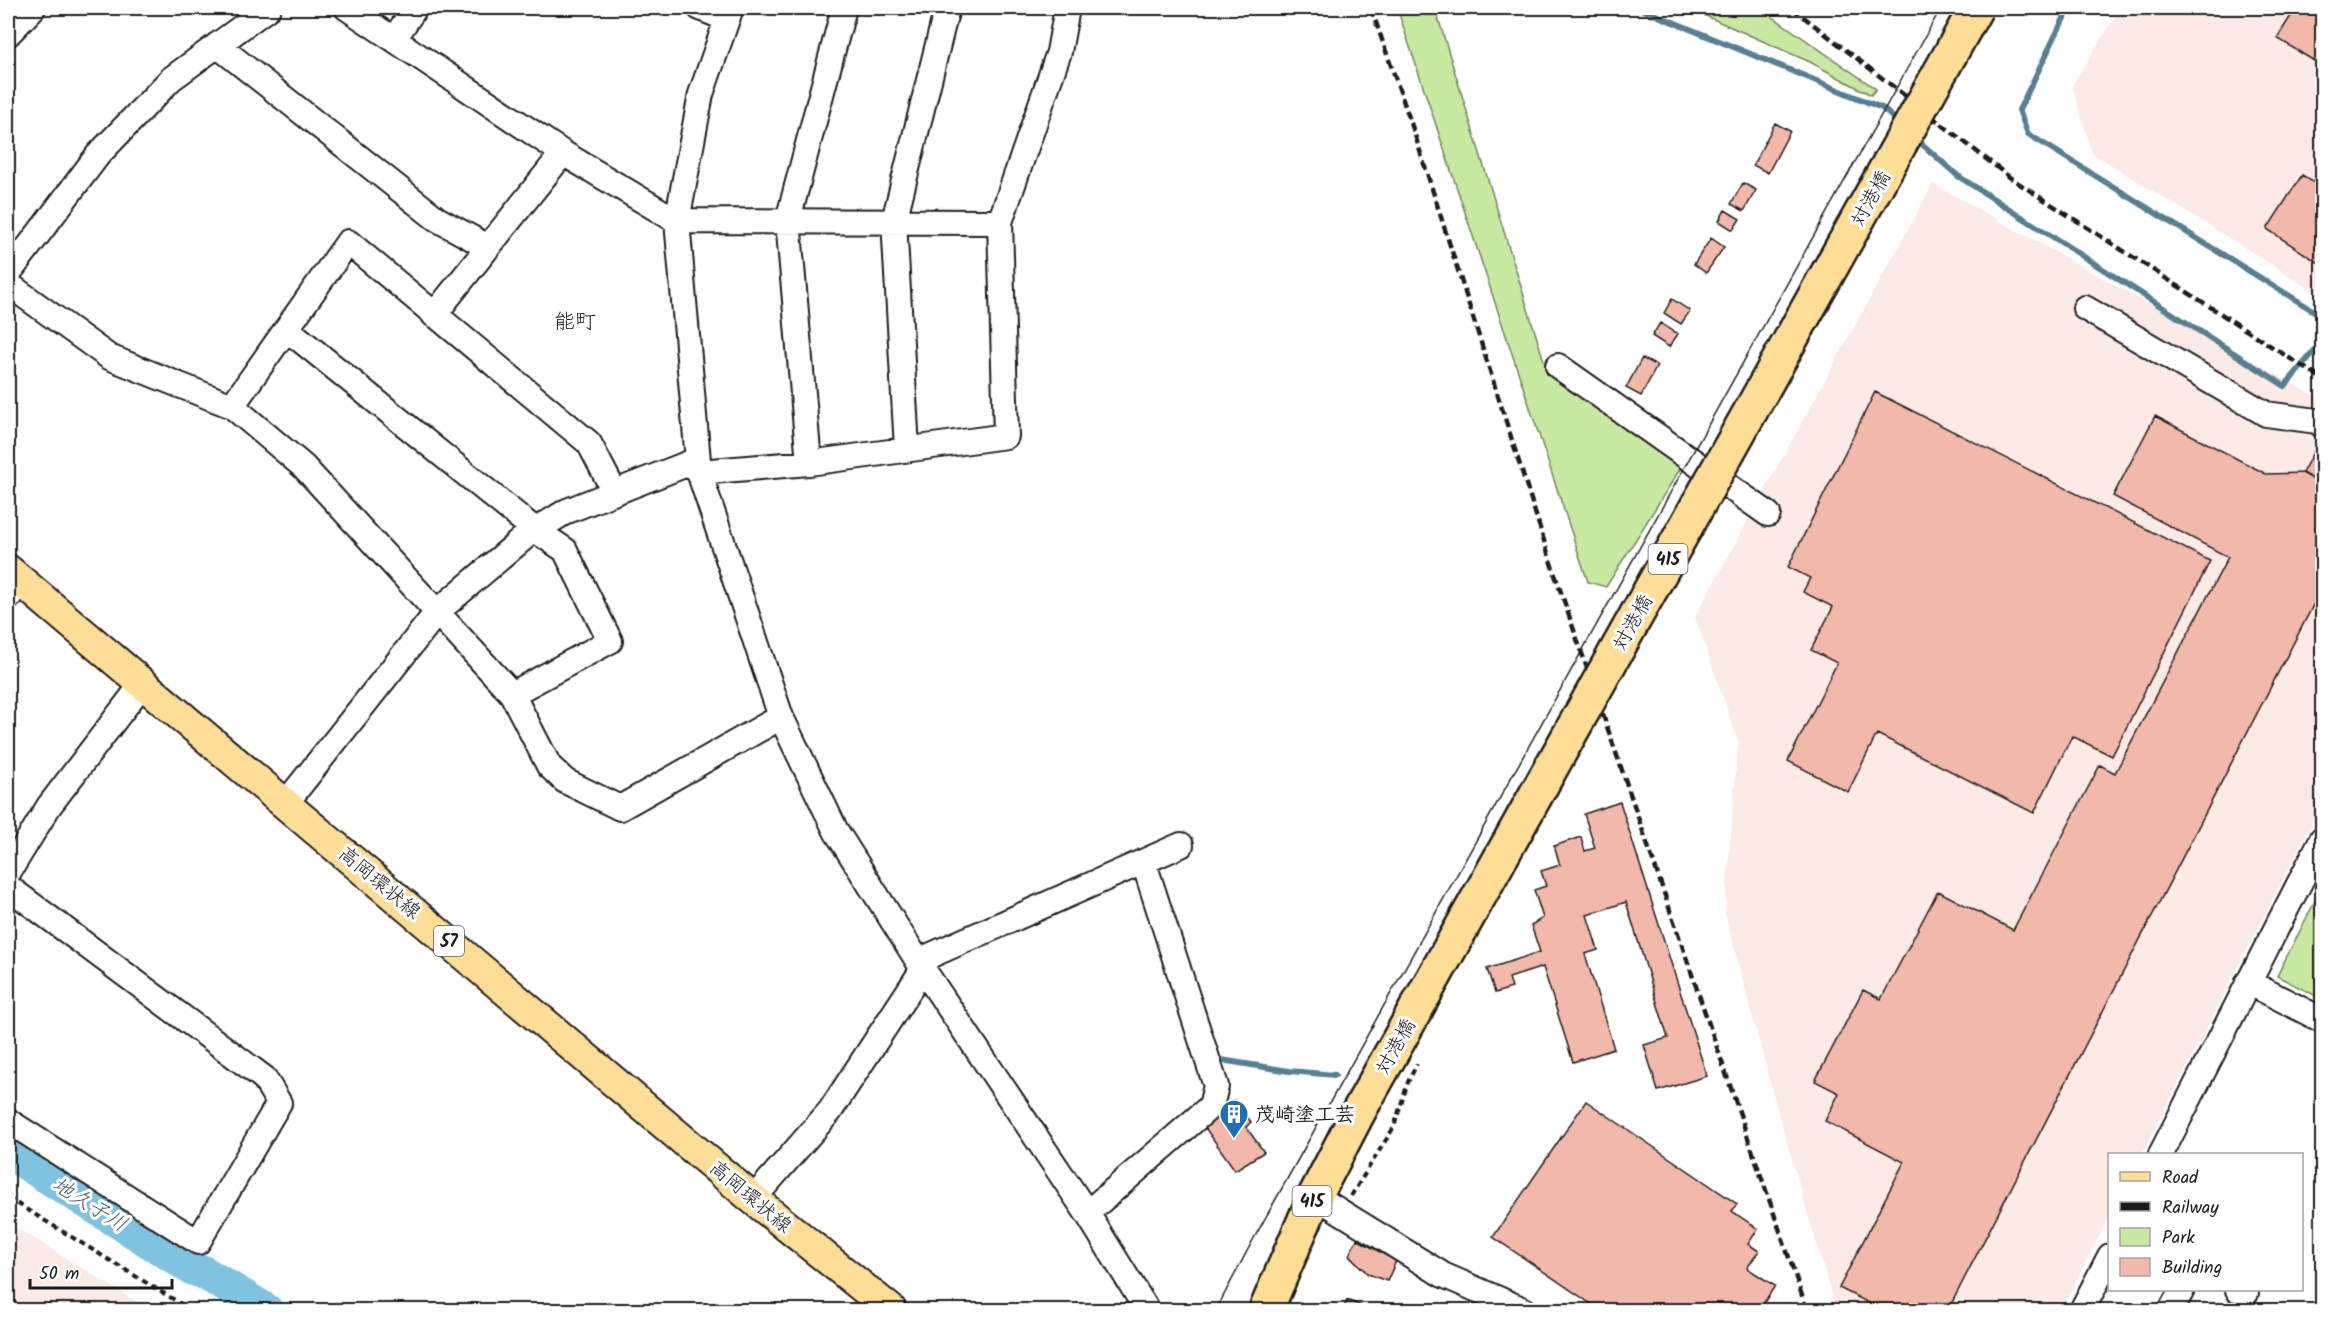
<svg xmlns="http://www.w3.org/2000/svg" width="2330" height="1318" font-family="Kalam,'Klee One',sans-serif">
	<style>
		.built { fill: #fbeae6 }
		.green { fill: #c7e9a2; stroke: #72825f; stroke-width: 1.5 }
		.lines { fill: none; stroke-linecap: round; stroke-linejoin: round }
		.stream { stroke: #578092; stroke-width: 6 }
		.river { stroke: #7fc3e0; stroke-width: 34 }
		.building { fill: #f2b8aa; stroke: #1c1c1c; stroke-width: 1.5 }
		.minor-casing { stroke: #1c1c1c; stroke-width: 28 }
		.major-casing { stroke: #1c1c1c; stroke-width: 34 }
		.highway-casing { stroke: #1c1c1c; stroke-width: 38 }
		.path { stroke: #1c1c1c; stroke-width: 4; stroke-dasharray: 6 4.5; stroke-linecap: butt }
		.minor { stroke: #fff; stroke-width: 24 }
		.major { stroke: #fedd96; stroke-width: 30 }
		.highway { stroke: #fedd96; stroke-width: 33 }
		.tram { stroke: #1c1c1c; stroke-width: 1.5 }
		.rail { stroke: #1c1c1c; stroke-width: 4.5; stroke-dasharray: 9 4.5; stroke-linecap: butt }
		.highway-bridge-casing { stroke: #1c1c1c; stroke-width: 38; stroke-linecap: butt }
		.highway-bridge { stroke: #fedd96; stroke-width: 33 }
		.labels { text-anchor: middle; stroke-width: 6; stroke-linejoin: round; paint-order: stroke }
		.shield { fill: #fff; stroke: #606060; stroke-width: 1.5 }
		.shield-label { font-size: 18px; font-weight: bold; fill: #1c1c1c }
		.street-label { font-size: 20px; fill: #1c1c1c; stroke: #fff }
		.poi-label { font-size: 20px; font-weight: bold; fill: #1c1c1c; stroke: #fff; text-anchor: start }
		.neighbourhood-label { font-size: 21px; fill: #1c1c1c; stroke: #fff }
		.water-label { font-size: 21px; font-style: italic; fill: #445f6a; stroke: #fff }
	</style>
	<rect width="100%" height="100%" fill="#fff"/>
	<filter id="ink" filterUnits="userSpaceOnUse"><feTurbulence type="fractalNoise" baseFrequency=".0167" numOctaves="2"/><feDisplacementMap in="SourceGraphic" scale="12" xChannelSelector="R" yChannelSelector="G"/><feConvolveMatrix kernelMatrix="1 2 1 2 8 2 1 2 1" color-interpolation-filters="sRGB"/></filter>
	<g filter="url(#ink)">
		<!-- built -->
		<path class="built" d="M2121 8H2322V296L2092 153 2072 85Z
			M1933 184 2322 400V804L2142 1154H2110L2109 1217 2061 1310H1836L1776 1105 1725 913 1738 741 1695 617Z
			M8 1223 150 1310H8Z"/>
		<!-- green -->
		<path class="green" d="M1397 8H1435L1548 374 1682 466 1606 587 1588 582Z
			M1688 8H1760L1876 89 1871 95 1810 62Z
			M2322 887V999L2277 976Z"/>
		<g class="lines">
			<!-- stream -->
			<path class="stream" d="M1639 8 1882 108 1900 124
				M2069 8 2019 110 2028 134 2322 316
				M1914 137 1958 176 2285 386 2322 342
				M1221 1060 1289 1071 1335 1075"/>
			<!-- river -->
			<path class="river" d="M8 1152 193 1269 203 1272 266 1310"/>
		</g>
		<!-- building -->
		<path class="building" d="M2296 8H2322V66L2277 38Z
			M1775 123 1790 131 1768 173 1753 165Z
			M2302 175 2322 188V265L2267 229Z
			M1743 183 1756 190 1744 211 1731 204Z
			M1725 210 1740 219 1733 230 1719 221Z
			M1711 238 1724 247 1706 273 1694 264Z
			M1672 299 1690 311 1681 324 1664 313Z
			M1660 323 1678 334 1669 347 1652 336Z
			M1642 358 1657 366 1641 396 1626 388Z
			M1875 392 2210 561 2112 756 2072 736 2034 813 1877 734 1848 792 1788 761 1837 663 1811 650 1833 607 1803 592 1810 578 1788 567Z
			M2155 416 2266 474 2302 473 2322 484V588L1948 1310H1875L1877 1307 1839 1288 1904 1162 1825 1121 1839 1093 1815 1081 1863 990 1881 999 1938 891 2013 930 2100 765 2115 773 2228 557 2113 496Z
			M2322 436V479L2320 483 2302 473Z
			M1620 802 1707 1076 1658 1091 1644 1045 1668 1038 1626 902 1587 915 1598 950 1585 954 1614 1049 1573 1062 1543 967 1509 978 1512 988 1495 993 1487 969 1540 952 1531 925 1543 918 1534 890 1546 886 1541 871 1560 865 1554 846 1581 837 1585 851 1595 848 1584 814Z
			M1234 1100 1251 1122 1246 1127 1264 1152 1235 1170 1203 1125Z
			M1586 1101 1737 1204 1732 1211 1758 1229 1748 1244 1759 1251 1747 1268 1775 1286 1759 1310H1600L1493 1237Z
			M1357 1239 1396 1261 1387 1281 1368 1274 1349 1255Z
			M1347 1300 1371 1310H1343Z"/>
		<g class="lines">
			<!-- minor casing -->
			<g class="minor-casing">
				<path id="minor" d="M347 8 563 153 677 221 1000 222
					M700 8 727 19
					M731 8 701 94 677 221 699 472 781 717 836 831 923 969 1087 1213 1147 1310
					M8 34 33 8
					M394 39 415 8
					M217 45 437 219 488 247
					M8 274 98 155 171 79 268 8
					M8 284 109 357 232 406 304 467 512 694 549 766 565 781 620 808 781 717
					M2085 308 2266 414 2317 421 2322 425
					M434 315 563 153
					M287 329 535 530 565 550 610 641 512 694
					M1558 366 1768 514
					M232 406 348 242 589 443 614 491
					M907 449 894 221 947 8
					M809 463 788 220 844 8
					M699 472 809 463 1006 436 1000 222 1059 52 1067 8
					M8 598 21 581
					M286 803 438 611 526 536 567 511 697 460
					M8 873 49 806 143 683
					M8 887 264 1078 279 1103 198 1242 8 1121
					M2248 982 2322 1020
					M2161 1154 2322 839
					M1315 1196 1443 1275 1524 1310
					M753 1199 830 1111 923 969 927 957 1181 845
					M1087 1213 1211 1106 1216 1086 1144 863
					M2238 1290 2246 1293
					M2082 1310 2110 1256
					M2171 1310 2182 1290"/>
			</g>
			<!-- major casing -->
			<g class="major-casing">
				<path id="major" d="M8 570 753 1199 891 1310"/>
			</g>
			<!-- highway casing -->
			<g class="highway-casing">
				<path id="highway" d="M1266 1310 1315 1196 1359 1111"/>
			</g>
			<!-- path -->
			<path class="path" d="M1351 1196 1394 1127 1408 1082 1417 1064
				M8 1198 191 1310"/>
			<!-- minor -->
			<use href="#minor" class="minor"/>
			<!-- major -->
			<use href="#major" class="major"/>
			<!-- highway -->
			<use href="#highway" class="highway"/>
			<!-- tram -->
			<path class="tram" d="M1216 1310 1253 1240 1941 8"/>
			<!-- rail -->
			<path class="rail" d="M1371 8 1413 129 1553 569 1807 1310
				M1792 8 2012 179 2322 379"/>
			<!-- highway-bridge casing -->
			<g class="highway-bridge-casing">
				<path id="highway-bridge" d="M1359 1111 1976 8"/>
			</g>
			<!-- highway-bridge -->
			<use href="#highway-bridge" class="highway-bridge"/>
		</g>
	</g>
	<!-- icons -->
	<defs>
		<g id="building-pin" transform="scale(1.5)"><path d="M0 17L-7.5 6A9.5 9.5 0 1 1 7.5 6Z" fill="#1f6fb2" stroke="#fff"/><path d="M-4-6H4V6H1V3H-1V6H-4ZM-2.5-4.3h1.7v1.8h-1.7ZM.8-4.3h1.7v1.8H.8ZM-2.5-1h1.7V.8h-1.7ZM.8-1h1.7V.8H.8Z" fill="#fff"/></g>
	</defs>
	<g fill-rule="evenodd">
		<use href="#building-pin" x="1234" y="1114"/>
	</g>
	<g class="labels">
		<!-- shield labels -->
		<g class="shield">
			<rect x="1648.5" y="544" width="39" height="30" rx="4.5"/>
			<rect x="434" y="926" width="30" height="30" rx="4.5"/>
			<rect x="1292.5" y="1186" width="39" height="30" rx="4.5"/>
		</g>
		<g class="shield-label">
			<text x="1668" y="565">415</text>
			<text x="449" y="947">57</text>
			<text x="1312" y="1207">415</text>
		</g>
		<!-- street labels -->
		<g class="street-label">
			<text transform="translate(1870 198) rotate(-61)" y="7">対港橋</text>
			<text transform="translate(1632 622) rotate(-61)" y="7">対港橋</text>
			<text transform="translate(380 882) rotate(40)" y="7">高岡環状線</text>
			<text transform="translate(1395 1046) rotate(-61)" y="7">対港橋</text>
			<text transform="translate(751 1196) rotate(40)" y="7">高岡環状線</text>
		</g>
		<!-- poi labels -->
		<g class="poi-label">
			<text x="1255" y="1121">茂崎塗工芸</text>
		</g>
		<!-- neighbourhood labels -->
		<g class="neighbourhood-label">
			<text x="575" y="328">能町</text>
		</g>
		<!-- water labels -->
		<g class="water-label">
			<text transform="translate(90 1204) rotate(32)" y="7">地久子川</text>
		</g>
	</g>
	<!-- margin -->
	<rect width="2330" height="1318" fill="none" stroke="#fff" stroke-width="30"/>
	<rect x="15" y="15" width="2300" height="1288" fill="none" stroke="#1c1c1c" stroke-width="2" filter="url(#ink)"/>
	<!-- legend -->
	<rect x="2108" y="1153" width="195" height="138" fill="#ffffff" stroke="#a4a4a4" stroke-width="1.5"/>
	<rect x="2120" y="1172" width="30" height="9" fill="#fedd96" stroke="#a4a4a4" stroke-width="1.5"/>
	<text x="2162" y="1183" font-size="18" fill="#1c1c1c">Road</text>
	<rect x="2120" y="1202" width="30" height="9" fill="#1c1c1c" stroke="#a4a4a4" stroke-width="1.5"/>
	<text x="2162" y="1213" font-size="18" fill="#1c1c1c">Railway</text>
	<rect x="2120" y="1228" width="30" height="18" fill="#c7e9a2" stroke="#a4a4a4" stroke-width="1.5"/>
	<text x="2162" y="1243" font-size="18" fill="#1c1c1c">Park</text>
	<rect x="2120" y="1258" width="30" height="18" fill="#f2b8aa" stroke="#a4a4a4" stroke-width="1.5"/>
	<text x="2162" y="1273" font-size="18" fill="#1c1c1c">Building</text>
	<!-- scale -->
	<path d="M30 1279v9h142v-9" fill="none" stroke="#1c1c1c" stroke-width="3"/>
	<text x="39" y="1279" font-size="18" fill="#1c1c1c" stroke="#ffffff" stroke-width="4.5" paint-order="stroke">50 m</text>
</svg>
